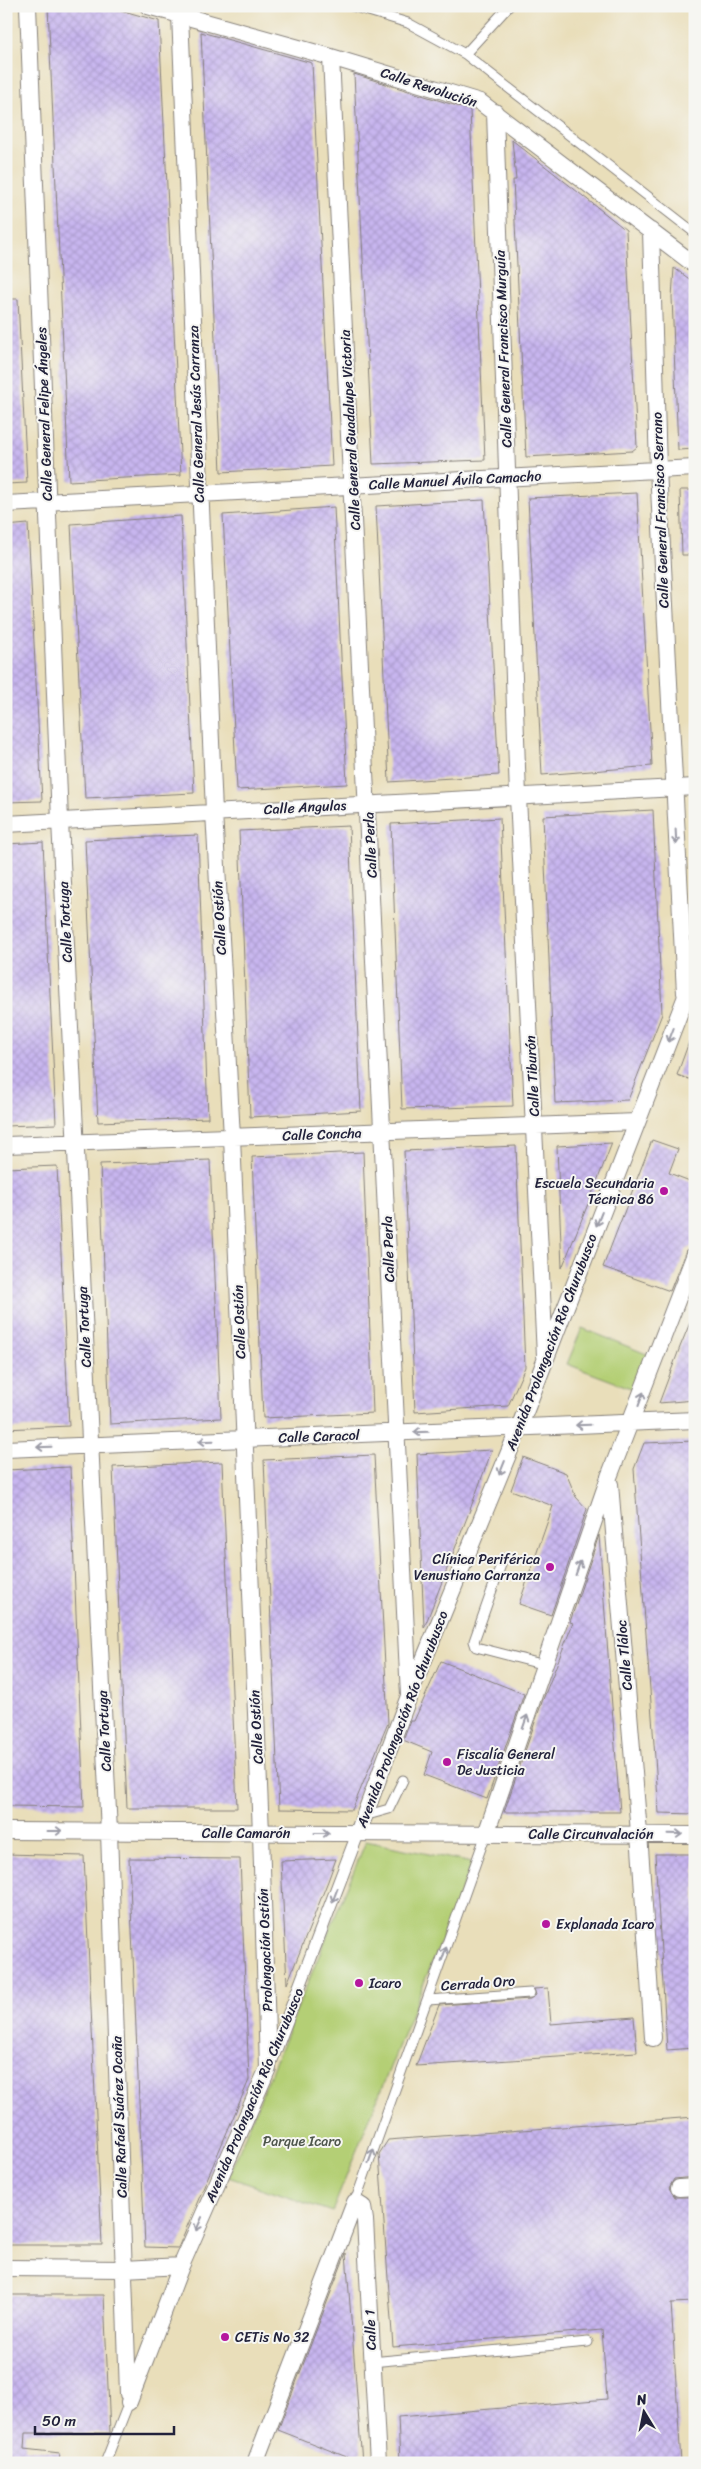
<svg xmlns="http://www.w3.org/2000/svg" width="701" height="2469" font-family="Sriracha,sans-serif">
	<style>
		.green { fill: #b4cf75; stroke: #6b7858 }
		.building { fill: url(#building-cross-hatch) }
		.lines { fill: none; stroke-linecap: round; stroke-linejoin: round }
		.service-casing { stroke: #86807a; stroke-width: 11 }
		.pedestrian-casing { stroke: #86807a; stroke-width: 14 }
		.minor-casing { stroke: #86807a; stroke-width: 18 }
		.service { stroke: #fff; stroke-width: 9 }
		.pedestrian { stroke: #fff; stroke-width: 12 }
		.minor { stroke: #fff; stroke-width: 16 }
		.oneway { stroke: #9c9ca7 }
		.poi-dot { fill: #b5179e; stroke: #f6f6f2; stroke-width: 2 }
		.labels { text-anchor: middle; stroke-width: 4; stroke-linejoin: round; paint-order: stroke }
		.street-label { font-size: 14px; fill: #22223b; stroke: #f6f6f2 }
		.poi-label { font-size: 14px; fill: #22223b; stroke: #f6f6f2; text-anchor: start }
		.park-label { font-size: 14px; fill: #4e564c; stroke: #f6f6f2 }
	</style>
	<defs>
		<pattern id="building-cross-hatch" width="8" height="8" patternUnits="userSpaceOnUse" patternTransform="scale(1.25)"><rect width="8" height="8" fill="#c8b6ef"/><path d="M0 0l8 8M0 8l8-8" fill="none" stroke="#ac9cce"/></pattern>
	</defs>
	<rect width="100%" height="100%" fill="#f6f6f2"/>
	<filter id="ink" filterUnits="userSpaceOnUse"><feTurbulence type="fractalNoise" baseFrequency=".02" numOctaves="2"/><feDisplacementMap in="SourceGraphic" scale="10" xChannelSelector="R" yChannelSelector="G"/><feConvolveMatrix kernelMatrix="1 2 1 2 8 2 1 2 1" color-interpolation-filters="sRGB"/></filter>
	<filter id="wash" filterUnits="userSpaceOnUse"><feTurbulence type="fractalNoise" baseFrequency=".0096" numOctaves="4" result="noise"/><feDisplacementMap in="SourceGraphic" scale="20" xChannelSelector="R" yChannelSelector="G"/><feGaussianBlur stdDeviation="1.12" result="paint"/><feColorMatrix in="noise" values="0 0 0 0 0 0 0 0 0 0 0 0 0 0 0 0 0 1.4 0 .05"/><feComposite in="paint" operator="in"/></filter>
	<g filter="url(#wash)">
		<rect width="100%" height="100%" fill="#e9deba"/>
		<!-- green -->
		<path class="green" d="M582 1328 649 1355 636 1390 567 1364Z
			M366 1841 472 1863 332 2212 228 2177Z"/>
		<g id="blocks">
			<!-- building -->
			<path class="building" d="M48 6H106L159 21 181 475 69 481Z
				M201 32 312 63 332 466 221 472Z
				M354 74 470 110 485 460 373 464Z
				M512 140 626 230 637 447 632 451 526 457 513 180H516Z
				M674 268 695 283V449L678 450 672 297Z
				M6 299H18L27 483 6 484Z
				M680 490H695V555H682Z
				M637 493 652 766 542 775 528 498Z
				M484 500 499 775 389 782 376 506Z
				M334 507 347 784 237 790 223 515Z
				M181 516 194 793 85 798 71 524Z
				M28 524 42 801 6 802V526Z
				M653 810 662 1014 628 1100 555 1103 543 816Z
				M500 818 513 1106 402 1109 391 824Z
				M349 826 361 1111 250 1117 239 831Z
				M198 835 208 1118 98 1122 85 840Z
				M43 842 56 1124 6 1126V844Z
				M693 1031 695 1032V1081L677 1075Z
				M652 1140 678 1149 669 1173 695 1183V1244L686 1250 670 1291 603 1267Z
				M612 1143 590 1199 562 1268 557 1146Z
				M516 1146 525 1367 508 1406 415 1412 404 1151Z
				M363 1152 373 1413 263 1418 252 1157Z
				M210 1160 221 1418 110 1424 100 1164Z
				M57 1166 69 1426 6 1429V1168Z
				M695 1282V1301L689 1298Z
				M694 1313 695 1400 659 1403 680 1347Z
				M695 1441V1814L659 1813 634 1469 644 1443Z
				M492 1450 468 1515 424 1628 417 1454Z
				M374 1455 388 1723 352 1810 279 1809 264 1460Z
				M523 1457 566 1473 576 1497 587 1509 551 1615 519 1604 553 1506 511 1490Z
				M222 1462 237 1808H127L113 1467Z
				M70 1467 84 1807 6 1806V1470Z
				M599 1535 620 1812H504L542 1702 573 1623 570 1622Z
				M441 1661 524 1694 487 1799 424 1775 432 1752 403 1740 410 1721H414Z
				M6 1854 84 1856 102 2245H6Z
				M655 1854H695V2048L667 2050Z
				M129 1858 240 1859 249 2080 178 2248 145 2247Z
				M336 1859 328 1881 287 1984 281 1861Z
				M548 1988 551 2024 634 2017 637 2052 416 2066 439 2005 530 1999 536 1995 534 1989Z
				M695 2117V2177L674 2179 669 2188 675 2197H695V2302L671 2303 681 2463H400L398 2417 607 2399 602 2330 393 2347 379 2154 388 2140Z
				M346 2253 354 2357 362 2463 278 2430Z
				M6 2295H104L110 2433H25L24 2449 60 2453 59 2463H6Z"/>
		</g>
	</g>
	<g filter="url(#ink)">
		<use href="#blocks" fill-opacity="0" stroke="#86807a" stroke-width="1"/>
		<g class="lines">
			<!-- service casing -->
			<g class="service-casing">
				<path id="service" d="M352 6 408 23 465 54 695 233
					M465 54 509 6
					M503 1559 474 1641 476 1647 545 1665
					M364 1816 389 1809 403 1780
					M428 2000 530 1993
					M355 2202 486 1834
					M371 2362 588 2342
					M105 2463 129 2402"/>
			</g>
			<!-- pedestrian casing -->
			<g class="pedestrian-casing">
				<path id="pedestrian" d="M270 2064 358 1833"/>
			</g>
			<!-- minor casing -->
			<g class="minor-casing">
				<path id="minor" d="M28 6 60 821 109 1832 128 2394
					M148 6 331 57 480 102 695 265
					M331 57 409 1696
					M495 112 518 797 545 1356
					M651 231 658 469 685 993
					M6 504 695 468
					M6 824 695 787
					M6 1145 637 1122
					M6 1449 695 1420
					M610 1484 639 1833 653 2038
					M6 1831 695 1835
					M358 1833 409 1696 519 1428 695 973
					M486 1834 609 1477 695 1254
					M679 2188 695 2187
					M6 2268 124 2269 181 2266
					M129 2402 181 2266 268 2068 261 1833 232 1137 214 812 180 15
					M255 2463 355 2202 363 2207 365 2220 378 2463"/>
			</g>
			<!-- service -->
			<use href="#service" class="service"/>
			<!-- pedestrian -->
			<use href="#pedestrian" class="pedestrian"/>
			<!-- minor -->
			<use href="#minor" class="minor"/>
		</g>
		<!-- one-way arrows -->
		<defs><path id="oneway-shaft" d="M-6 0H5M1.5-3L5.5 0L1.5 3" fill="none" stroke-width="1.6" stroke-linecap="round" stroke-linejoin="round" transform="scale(1.25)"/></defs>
		<g class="oneway">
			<use href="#oneway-shaft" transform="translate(676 837) rotate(87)"/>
			<use href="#oneway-shaft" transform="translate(671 1035) rotate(111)"/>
			<use href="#oneway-shaft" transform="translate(599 1219) rotate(112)"/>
			<use href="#oneway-shaft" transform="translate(641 1399) rotate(-70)"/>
			<use href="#oneway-shaft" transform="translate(583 1425) rotate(178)"/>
			<use href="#oneway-shaft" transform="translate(421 1432) rotate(178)"/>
			<use href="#oneway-shaft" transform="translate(206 1441) rotate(178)"/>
			<use href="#oneway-shaft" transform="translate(44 1447) rotate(178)"/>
			<use href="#oneway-shaft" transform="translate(502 1468) rotate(112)"/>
			<use href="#oneway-shaft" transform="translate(578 1568) rotate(-71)"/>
			<use href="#oneway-shaft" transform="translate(525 1722) rotate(-71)"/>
			<use href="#oneway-shaft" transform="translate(55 1831)"/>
			<use href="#oneway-shaft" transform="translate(322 1833)"/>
			<use href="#oneway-shaft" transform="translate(675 1834) rotate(1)"/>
			<use href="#oneway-shaft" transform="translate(335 1895) rotate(111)"/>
			<use href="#oneway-shaft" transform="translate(444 1954) rotate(-71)"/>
			<use href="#oneway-shaft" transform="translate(371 2156) rotate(-70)"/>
			<use href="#oneway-shaft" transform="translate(199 2224) rotate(114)"/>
		</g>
	</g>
	<!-- markers -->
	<g class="poi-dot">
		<circle cx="664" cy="1191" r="5"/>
		<circle cx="550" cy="1567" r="5"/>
		<circle cx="447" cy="1762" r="5"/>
		<circle cx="546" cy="1924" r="5"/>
		<circle cx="359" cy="1983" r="5"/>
		<circle cx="225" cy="2337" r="5"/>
	</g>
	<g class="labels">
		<!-- street labels -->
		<g class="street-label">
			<text transform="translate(429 87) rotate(18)" y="5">Calle Revolución</text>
			<text transform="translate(503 349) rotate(-92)" y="5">Calle General Francisco Murguía</text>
			<text transform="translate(44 414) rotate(-92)" y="5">Calle General Felipe Ángeles</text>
			<text transform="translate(196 414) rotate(-92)" y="5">Calle General Jesús Carranza</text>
			<text transform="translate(350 430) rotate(-93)" y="5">Calle General Guadalupe Victoria</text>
			<text transform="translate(455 480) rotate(-3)" y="5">Calle Manuel Ávila Camacho</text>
			<text transform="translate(660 510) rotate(-92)" y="5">Calle General Francisco Serrano</text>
			<text transform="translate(305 807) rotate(-3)" y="5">Calle Angulas</text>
			<text transform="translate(370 845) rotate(-93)" y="5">Calle Perla</text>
			<text transform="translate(219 918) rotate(-93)" y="5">Calle Ostión</text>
			<text transform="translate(65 922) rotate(-93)" y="5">Calle Tortuga</text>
			<text transform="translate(532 1076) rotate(-93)" y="5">Calle Tiburón</text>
			<text transform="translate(322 1134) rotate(-2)" y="5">Calle Concha</text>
			<text transform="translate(388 1249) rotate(-92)" y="5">Calle Perla</text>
			<text transform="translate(239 1322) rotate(-92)" y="5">Calle Ostión</text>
			<text transform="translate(84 1327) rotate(-93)" y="5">Calle Tortuga</text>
			<text transform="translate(551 1342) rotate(-69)" y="5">Avenida Prolongación Río Churubusco</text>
			<text transform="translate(319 1436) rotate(-2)" y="5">Calle Caracol</text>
			<text transform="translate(624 1655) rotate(-95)" y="5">Calle Tláloc</text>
			<text transform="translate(402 1719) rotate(-69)" y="5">Avenida Prolongación Río Churubusco</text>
			<text transform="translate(256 1727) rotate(-93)" y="5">Calle Ostión</text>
			<text transform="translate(104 1731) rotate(-93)" y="5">Calle Tortuga</text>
			<text x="246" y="1838">Calle Camarón</text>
			<text x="591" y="1839">Calle Circunvalación</text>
			<text transform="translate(265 1950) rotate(-92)" y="5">Prolongación Ostión</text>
			<text transform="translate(478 1983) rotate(-4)" y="5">Cerrada Oro</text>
			<text transform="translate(254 2095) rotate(-67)" y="5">Avenida Prolongación Río Churubusco</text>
			<text transform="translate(119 2117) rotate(-92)" y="5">Calle Rafaél Suárez Ocaña</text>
			<text transform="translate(370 2330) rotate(-92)" y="5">Calle 1</text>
		</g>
		<!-- poi labels -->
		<g class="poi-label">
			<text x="654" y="1188" text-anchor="end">Escuela Secundaria<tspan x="654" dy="16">Técnica 86</tspan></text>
			<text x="540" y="1564" text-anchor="end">Clínica Periférica<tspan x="540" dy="16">Venustiano Carranza</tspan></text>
			<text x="457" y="1759">Fiscalía General<tspan x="457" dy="16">De Justicia</tspan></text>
			<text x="556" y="1929">Explanada Icaro</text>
			<text x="369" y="1988">Icaro</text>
			<text x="235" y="2342">CETis No 32</text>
		</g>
		<!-- park labels -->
		<g class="park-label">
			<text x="302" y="2146">Parque Icaro</text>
		</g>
	</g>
	<!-- margin -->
	<rect width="701" height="2469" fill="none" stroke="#f6f6f2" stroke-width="25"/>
	<!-- north arrow -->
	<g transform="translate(644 2412) rotate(350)" stroke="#f6f6f2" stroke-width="4" paint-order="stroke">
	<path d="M0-4L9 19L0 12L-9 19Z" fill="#22223b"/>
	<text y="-8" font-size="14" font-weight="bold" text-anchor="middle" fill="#22223b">N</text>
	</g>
	<!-- scale -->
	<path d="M35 2426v8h139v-8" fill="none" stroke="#22223b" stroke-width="2.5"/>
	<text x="42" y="2426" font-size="15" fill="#22223b" stroke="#f6f6f2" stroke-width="4" paint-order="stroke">50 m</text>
</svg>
